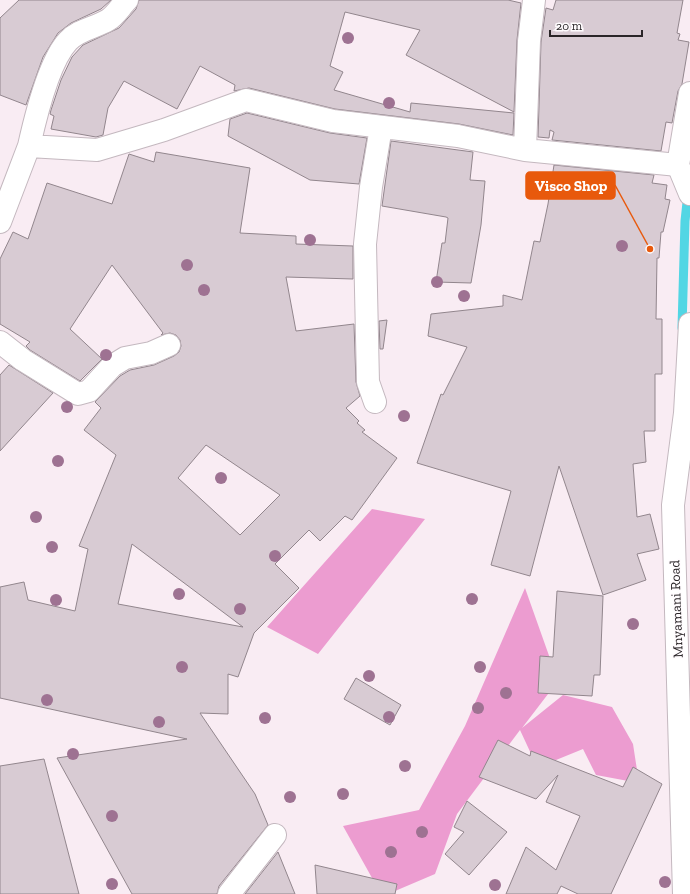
<svg xmlns="http://www.w3.org/2000/svg" width="690" height="894" font-family="'Zilla Slab',serif">
	<style>
		.forest { fill: #ec9cd0 }
		.lines { fill: none; stroke-linecap: round; stroke-linejoin: round }
		.stream { stroke: #52d6e4; stroke-width: 9 }
		.building { fill: #d8cbd3; stroke: #92868d; fill-rule: evenodd }
		.minor-casing { stroke: #c4b8bf; stroke-width: 24 }
		.tertiary-casing { stroke: #c4b8bf; stroke-width: 24 }
		.minor { stroke: #fff; stroke-width: 22 }
		.tertiary { stroke: #fff; stroke-width: 22 }
		.tree { fill: #9e7292 }
		.labels { text-anchor: middle; stroke-width: 3; stroke-linejoin: round; paint-order: stroke }
		.street-label { font-size: 14px; fill: #2a2528; stroke: #fffcfe }
		.leader { fill: none; stroke: #e8590c; stroke-width: 1.5 }
		.callout-dot { fill: #e8590c; stroke: #fffcfe; stroke-width: 1.5 }
		.callout { fill: #e8590c; stroke: #e8590c; stroke-width: 1.5 }
		.callout-label { font-size: 15px; text-anchor: middle; font-weight: bold; fill: #fff }
	</style>
	<rect width="100%" height="100%" fill="#f9ecf3"/>
	<!-- forest -->
	<path class="forest" d="M372 509 425 519 318 654 267 627Z
		M525 588 558 681 522 728 563 695 612 707 633 744 639 783 596 775 583 749 556 760 533 758 520 730 457 814 435 874 388 894H381L343 826 419 810 465 726Z"/>
	<g class="lines">
		<!-- stream -->
		<path class="stream" d="M682 328 685 221 688 193"/>
	</g>
	<!-- building -->
	<path class="building" d="M19 0H111L101 9 71 23 58 33 43 57 26 105 0 95V18Z
		M139 0H508L521 3 517 40 514 112 406 55 420 30 345 12 330 66 343 72 334 90 410 112 411 103 514 113 513 135 459 124 335 109 249 88 234 91 235 85 200 66 177 109 124 81 108 108 103 135 96 137 51 129 54 116 50 114 51 110 61 80 72 57 83 45 119 28 136 9Z
		M556 0H683L677 33 680 34 678 40 689 42 682 84 678 91 672 123 666 122 661 151 552 140 554 132 550 130 549 138 538 137 541 42 546 8 553 10Z
		M247 113 330 133 367 138 359 184 310 180 228 136 230 119Z
		M391 141 473 152 470 180 485 181 481 225 471 283 436 282 442 243H445L448 218 446 217 382 206Z
		M156 152 250 168 240 233 296 236V244L353 246V279L286 277 296 331 354 324 356 382 360 396 346 408 359 421 357 423 365 430 362 432 397 458 352 520 345 516 320 541 309 530 275 564 299 588 254 633 238 677 228 674V714L200 713 255 794 268 825 219 886 217 894H132L57 758 187 739 0 698V587L24 582 28 600 75 611 88 549 79 546 116 455 84 430 101 408 95 402 120 376 130 370 154 365 174 356 179 352 181 346 180 340 176 335 170 333 161 335 163 333 112 265 70 329 102 359 80 381 30 350 26 346 30 342 0 324V259L13 232 28 239 47 183 112 204 129 154 154 162ZM206 445 280 495 240 535 178 478ZM132 544 243 627 118 604Z
		M554 165 654 175 652 183 667 185 665 199 670 200 663 232H661L659 258H657L656 319H662V374H655V431H644L646 462 633 464 637 517 650 514 659 549 637 554 646 580 603 595 559 466 530 576 491 565 511 491 417 463 441 394 443 395 467 347 428 336 431 314 503 306V295L522 300 534 241 540 242 548 204Z
		M387 320 383 349H380L379 321Z
		M9 365 53 393 0 451V375Z
		M557 591 603 596 600 675H594L592 696 538 693 540 656 553 657Z
		M356 678 401 705 390 725 344 699Z
		M498 740 530 756 531 751 623 787 633 767 662 784 611 894H578L561 886 557 894H506L526 847 556 870 580 816 546 802 558 775 536 799 479 777Z
		M44 759 79 894H0V766Z
		M467 801 507 832 469 875 445 854 464 832 454 827Z
		M278 852 295 894H245Z
		M315 865 397 884 395 894H317Z"/>
	<g class="lines">
		<!-- minor casing -->
		<g class="minor-casing">
			<path id="minor" d="M29 146C35 119 49 61 68 41 79 29 95 28 108 20 115 16 121 6 127 0
				M525 150 529 41 534 0
				M0 222 29 146 97 150 164 130 246 100 333 121 458 136 525 150 678 165
				M0 342 23 360 78 394 89 391 112 366 125 358 151 353 169 345
				M375 402 368 382 365 244 371 187 381 127
				M229 894 275 835"/>
		</g>
		<!-- tertiary casing -->
		<g class="tertiary-casing">
			<path id="tertiary" d="M690 93 678 165 690 194
				M684 894 673 505 685 413 690 324"/>
		</g>
		<!-- minor -->
		<use href="#minor" class="minor"/>
		<!-- tertiary -->
		<use href="#tertiary" class="tertiary"/>
	</g>
	<!-- trees -->
	<g class="tree">
		<circle cx="348" cy="38" r="6"/>
		<circle cx="389" cy="103" r="6"/>
		<circle cx="310" cy="240" r="6"/>
		<circle cx="622" cy="246" r="6"/>
		<circle cx="187" cy="265" r="6"/>
		<circle cx="437" cy="282" r="6"/>
		<circle cx="204" cy="290" r="6"/>
		<circle cx="464" cy="296" r="6"/>
		<circle cx="106" cy="355" r="6"/>
		<circle cx="67" cy="407" r="6"/>
		<circle cx="404" cy="416" r="6"/>
		<circle cx="58" cy="461" r="6"/>
		<circle cx="221" cy="478" r="6"/>
		<circle cx="36" cy="517" r="6"/>
		<circle cx="52" cy="547" r="6"/>
		<circle cx="275" cy="556" r="6"/>
		<circle cx="179" cy="594" r="6"/>
		<circle cx="472" cy="599" r="6"/>
		<circle cx="56" cy="600" r="6"/>
		<circle cx="240" cy="609" r="6"/>
		<circle cx="633" cy="624" r="6"/>
		<circle cx="182" cy="667" r="6"/>
		<circle cx="480" cy="667" r="6"/>
		<circle cx="369" cy="676" r="6"/>
		<circle cx="506" cy="693" r="6"/>
		<circle cx="47" cy="700" r="6"/>
		<circle cx="478" cy="708" r="6"/>
		<circle cx="389" cy="717" r="6"/>
		<circle cx="265" cy="718" r="6"/>
		<circle cx="159" cy="722" r="6"/>
		<circle cx="73" cy="754" r="6"/>
		<circle cx="405" cy="766" r="6"/>
		<circle cx="343" cy="794" r="6"/>
		<circle cx="290" cy="797" r="6"/>
		<circle cx="112" cy="816" r="6"/>
		<circle cx="422" cy="832" r="6"/>
		<circle cx="391" cy="852" r="6"/>
		<circle cx="665" cy="882" r="6"/>
		<circle cx="112" cy="884" r="6"/>
		<circle cx="495" cy="885" r="6"/>
	</g>
	<g class="labels">
		<!-- street labels -->
		<g class="street-label">
			<text transform="translate(676 609) rotate(-92)" y="5">Mnyamani Road</text>
		</g>
	</g>
	<!-- callouts -->
	<path class="leader" d="M650 249L615 185"/>
	<circle class="callout-dot" cx="650" cy="249" r="4"/>
	<rect class="callout" x="526" y="172" width="89" height="27" rx="4"/>
	<g class="callout-label">
		<text x="571" y="191">Visco Shop</text>
	</g>
	<!-- scale -->
	<path d="M550 30v6h92v-6" fill="none" stroke="#2a2528" stroke-width="2"/>
	<text x="556" y="30" font-size="12" fill="#2a2528" stroke="#fffcfe" stroke-width="3" paint-order="stroke">20 m</text>
</svg>
